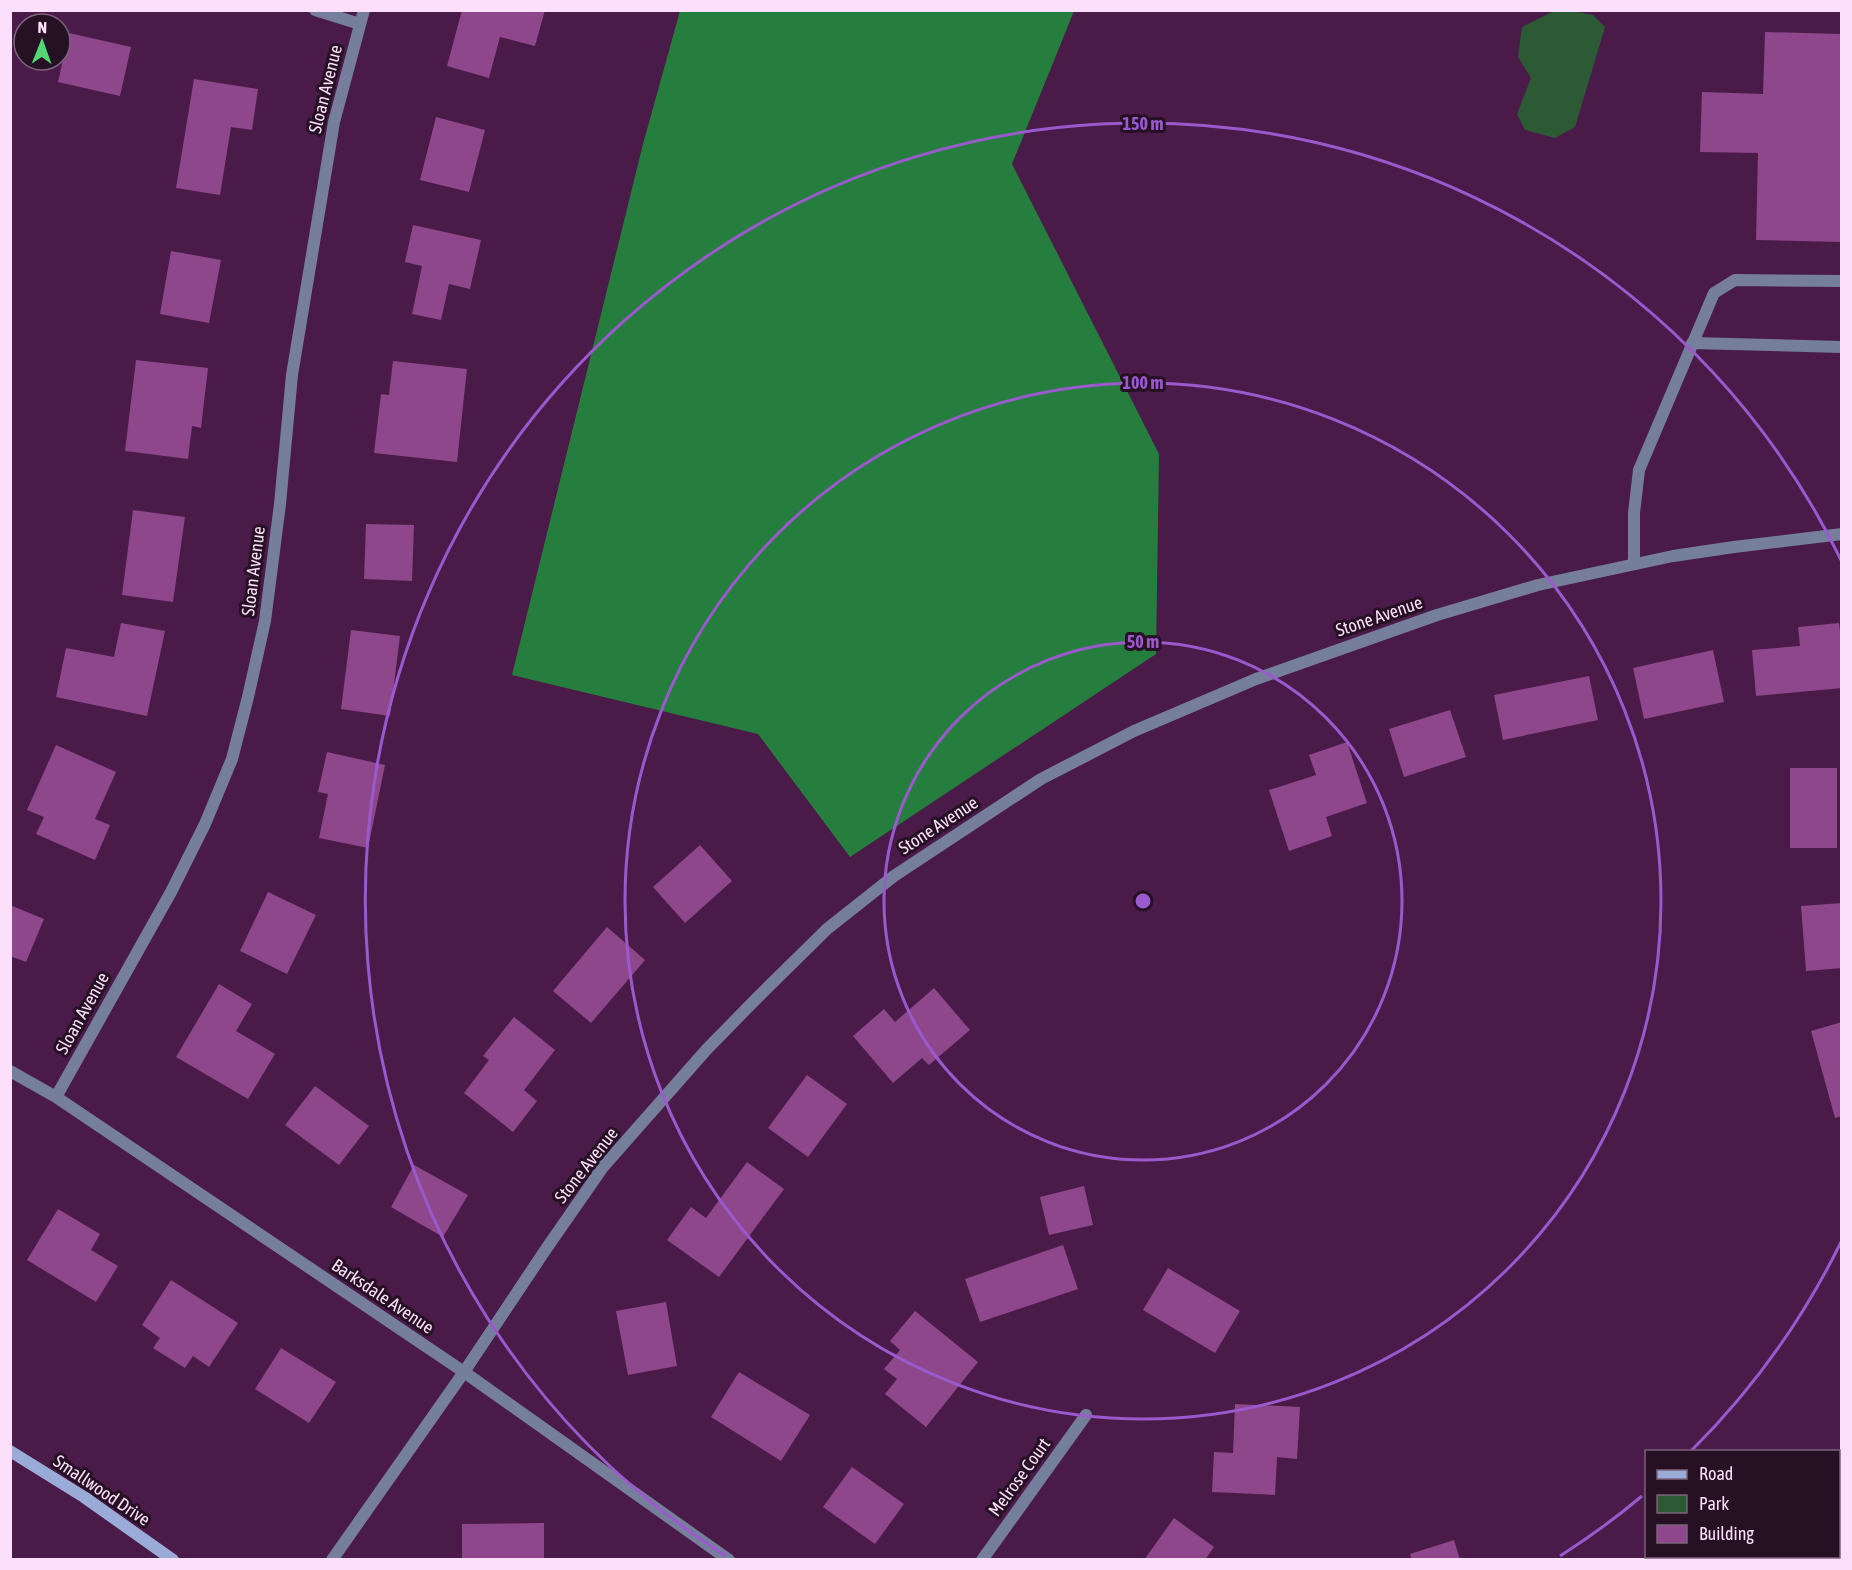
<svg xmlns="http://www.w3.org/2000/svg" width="1852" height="1570" font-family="'Asap Condensed',sans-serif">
  <rect width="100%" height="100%" fill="#4a1b49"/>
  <path fill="#2c5a35" d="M1554,11h18l21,4 12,12 -30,100 -20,11 -30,-8 -8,-16 14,-36 -13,-21 4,-30z"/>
  <path fill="#257e3d" d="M680,11h394l-62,153 147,290 -3,200 -306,203 -92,-123 -246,-59 131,-531z"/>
  <path fill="#8d478a" d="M462,10h83l-10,36 -35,-9 -11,41 -42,-12z
    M1765,32l77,2v208l-86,-2 2,-87 -58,-1 2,-60 61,2z
    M69,33l62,14 -11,49 -62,-14z
    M194,79l64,10 -6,41 -21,-3 -11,68 -44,-7z
    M436,117l49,13 -16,62 -49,-12z
    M413,225l68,15 -11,49 -21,-5 -8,36 -29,-6 10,-48 -17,-4z
    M171,251l50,9 -12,63 -49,-9z
    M136,360l72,8 -7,60 -9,-2 -4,33 -63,-8z
    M393,361l74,8 -10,93 -83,-9 7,-59 8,1z
    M133,510l52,7 -12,85 -51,-7z
    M366,524l48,1 -2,56 -48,-2z
    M121,623l44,8 -18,85 -91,-19 10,-49 48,9z
    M1839,623l3,25v40l-86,8 -4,-46 48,-4 -2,-19z
    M351,630l49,6 -10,80 -49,-7z
    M1713,650l11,52 -80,17 -11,-51z
    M1589,676l9,44 -95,20 -9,-45z
    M1450,710l16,47 -62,20 -15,-48z
    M1347,742l20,61 -41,14 6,19 -43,15 -20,-61 47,-15 -7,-20z
    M56,745l60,27 -21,47 15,6 -15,35 -59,-26 8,-17 -17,-7z
    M327,752l58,13 -17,83 -49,-10 9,-44 -10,-2z
    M1790,768h47v80h-47z
    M700,845l32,36 -47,42 -32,-36z
    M268,892l48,23 -29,59 -47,-23z
    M1842,903v65l-36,3 -5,-65z
    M10,905l34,14 -18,43 -16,-6z
    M607,927l38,33 -54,63 -38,-32z
    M219,984l33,20 -16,27 39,23 -27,45 -72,-42z
    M934,988l36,42 -41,35 -7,-7 -29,25 -40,-47 31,-27 11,13z
    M514,1017l41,33 -31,40 13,11 -24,31 -49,-39 25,-33 -6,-4z
    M1842,1022v94l-7,2 -24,-87z
    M807,1075l40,29 -39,53 -40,-29z
    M315,1086l54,40 -30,39 -54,-40z
    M747,1162l37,27 -65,88 -52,-37 24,-33 15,11z
    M414,1165l54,30 -25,42 -52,-30z
    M1084,1186l9,39 -44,10 -9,-38z
    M58,1209l42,25 -9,16 27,16 -22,36 -69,-42z
    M1063,1245l15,44 -98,33 -15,-43z
    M1168,1268l72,43 -25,42 -72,-43z
    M171,1280l67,43 -29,44 -16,-11 -8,12 -32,-20 7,-10 -18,-13z
    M666,1302l11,64 -49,9 -12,-64z
    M915,1311l63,51 -52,65 -41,-33 12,-15 -13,-10 16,-19 -10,-9z
    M281,1348l55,34 -27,41 -54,-34z
    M739,1372l71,43 -29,46 -70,-44z
    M1235,1404l65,3 -3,52 -20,-2 -2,38 -63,-3 2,-40 19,1z
    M852,1467l52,37 -29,40 -52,-37z
    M1174,1518l40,29 -9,13h-61z
    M544,1523v37h-82v-36z
    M1454,1540l6,20h-48l-2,-6z"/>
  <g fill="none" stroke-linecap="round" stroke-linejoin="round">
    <path stroke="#757f9b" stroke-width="12" d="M1692,343l150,4
      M1634,564v-51l5,-43 75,-177 21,-13 107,1"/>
    <path stroke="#757f9b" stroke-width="12" d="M315,10l45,14
      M10,1071l46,26 408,275 265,188
      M56,1097l115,-205 34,-68 27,-65 16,-62 17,-76 15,-117 12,-129 42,-253 30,-112
      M332,1560l132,-188 82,-123 57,-82 104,-118 52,-53 68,-67 67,-53 147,-97 93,-48 122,-52 181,-64 101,-30 135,-29 61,-9 108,-13
      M982,1560l104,-145"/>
    <path stroke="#9babd7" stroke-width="12" d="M10,1451l74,46 89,63"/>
  </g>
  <g fill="none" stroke="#9b59ce" stroke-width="3">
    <circle cx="1143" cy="901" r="259"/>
    <circle cx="1143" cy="901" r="518"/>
    <path d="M1841 1242A777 777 0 0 1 1692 1450M1642 1496A777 777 0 0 1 1560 1556M726 1556A777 777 0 1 1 1841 560"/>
  </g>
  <g text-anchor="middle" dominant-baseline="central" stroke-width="6" stroke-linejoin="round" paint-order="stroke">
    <g font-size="18" fill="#fcdffa" stroke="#251024">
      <text transform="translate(325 89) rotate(-76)">Sloan Avenue</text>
      <text transform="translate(253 571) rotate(-83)">Sloan Avenue</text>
      <text transform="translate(1379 616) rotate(-19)">Stone Avenue</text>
      <text transform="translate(938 825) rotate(-33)">Stone Avenue</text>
      <text transform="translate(82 1013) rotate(-61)">Sloan Avenue</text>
      <text transform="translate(586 1165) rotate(-52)">Stone Avenue</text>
      <text transform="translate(383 1296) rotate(34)">Barksdale Avenue</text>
      <text transform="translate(1019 1477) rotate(-54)">Melrose Court</text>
      <text transform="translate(102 1490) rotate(34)">Smallwood Drive</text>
    </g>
  </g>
  <circle cx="1143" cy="901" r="9" fill="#9b59ce" stroke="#251024" stroke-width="3"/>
  <g font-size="18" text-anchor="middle" font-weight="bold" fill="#9b59ce" stroke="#251024" stroke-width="6" stroke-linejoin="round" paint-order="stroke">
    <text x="1143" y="130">150 m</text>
    <text x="1143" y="389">100 m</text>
    <text x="1143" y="648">50 m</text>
  </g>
  <rect width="1852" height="1570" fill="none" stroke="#fcdffa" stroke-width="24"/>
  <rect x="1645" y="1450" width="195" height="108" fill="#251024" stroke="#7b637a" stroke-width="1.5"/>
  <rect x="1657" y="1470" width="30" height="9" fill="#9babd7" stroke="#7b637a" stroke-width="1.5"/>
  <text x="1699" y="1480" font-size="18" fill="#fcdffa">Road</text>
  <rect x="1657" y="1495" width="30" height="18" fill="#2c5a35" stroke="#7b637a" stroke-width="1.5"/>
  <text x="1699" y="1510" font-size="18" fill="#fcdffa">Park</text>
  <rect x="1657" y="1525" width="30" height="18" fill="#8d478a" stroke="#7b637a" stroke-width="1.5"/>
  <text x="1699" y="1540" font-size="18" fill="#fcdffa">Building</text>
  <g transform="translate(42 42) rotate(1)"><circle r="28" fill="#251024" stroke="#7b637a" stroke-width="1.5"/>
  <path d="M0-4.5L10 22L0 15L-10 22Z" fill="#53d673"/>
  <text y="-9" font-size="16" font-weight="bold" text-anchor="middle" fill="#fcdffa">N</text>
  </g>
</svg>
